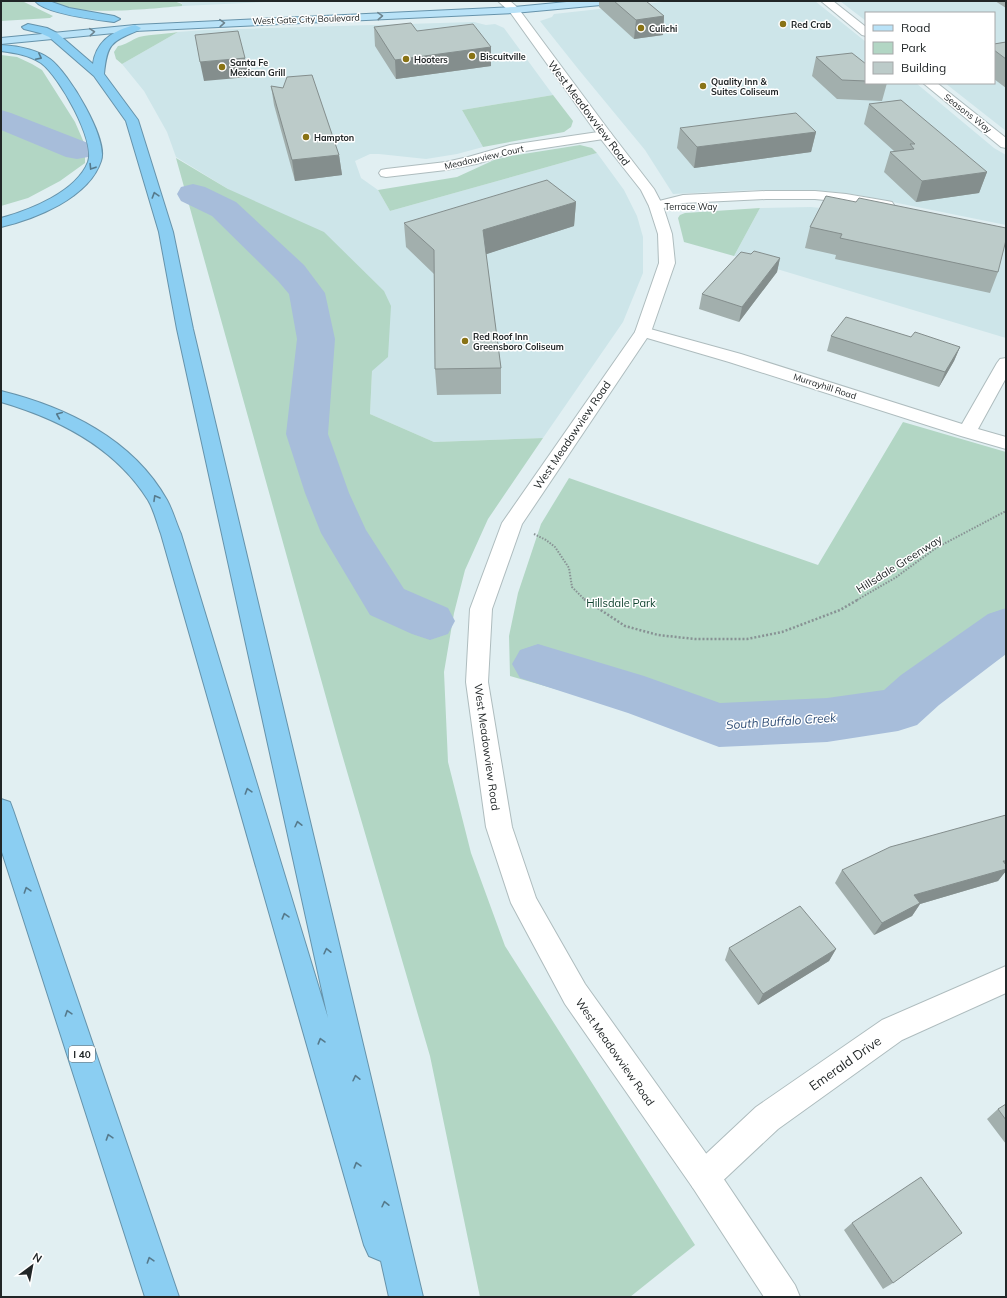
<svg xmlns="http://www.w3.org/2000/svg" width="1007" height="1298" font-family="Mulish,sans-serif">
  <rect width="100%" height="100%" fill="#e1eff2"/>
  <path fill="#cde5e9" d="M174,1h114l-106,5v-3z
    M672,1h143l51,41v41h50l78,65 12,7v70l-148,-30 -23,-3 -35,-2h-47l-80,4 -28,-44 -66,-80 -39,-49 12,-4 2,-3z
    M840,1h166v130l-61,-48h49v-70h-128v8z
    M474,22l12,3 9,-1 9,4 49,67 -91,15 21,37 -26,7 -31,5 -47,-5h-9l-15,7 6,17 17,12 12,21 207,-58 27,37 13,26 6,21v36l-20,49 -80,116 -109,4 -64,-28 2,-43 -144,-182 -52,-32 -9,-25 -23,-41 -22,-27 56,-32 26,-2z
    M811,207l46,5 149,30v96l-272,-82 26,-48z"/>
  <path fill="#b2d6c4" d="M1,1h21l31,15 -3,2 -49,3z
    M54,1h120l8,3v2c-25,2 -112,12 -128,-5z
    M178,32l-56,32 -6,-5 -2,-7 4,-6c8,-1 13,-6 21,-9 13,-3 27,-3 39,-5z
    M1,55l16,2 15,7 10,6 33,52 10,23v18l-25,18 -32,17 -27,8z
    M553,95l20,26 -2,6 -7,5 -81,15 -21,-37z
    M580,145l12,3 5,5 -207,58 -12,-21 79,-13 37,-17 17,-4z
    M176,158l52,31 96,43 60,59 7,15 -3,51 -16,14 -2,43 64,28 109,-4 -55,81 -23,51 -11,43 -10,59 4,90 23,91 34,93 190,299 -65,52h-150l-50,-241 -91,-312z
    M760,208l-26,48 -50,-14 -6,-24 2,-3 5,-2z
    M903,422l103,30v202l-92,64 -107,21 -92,-4 -205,-59 -1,-40 9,-43 23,-69 28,-46 249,87z"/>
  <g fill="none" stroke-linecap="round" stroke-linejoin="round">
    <path fill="#a7bdda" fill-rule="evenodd" d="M1,110l10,3 77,30 4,7 -4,7 -11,2 -11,-2 -65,-27z
      M193,184l12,3 31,15 68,63 21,28 10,46 -7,95 21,59 17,37 38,59 44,19 7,13 -7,13 -18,6 -18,-6 -42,-19 -49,-82 -16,-40 -19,-59 11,-95 -8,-45 -11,-13 -66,-65 -31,-15 -4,-7 4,-7z
      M1006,608v46l-67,51 -22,20 -19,6 -71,11 -108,5 -91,-34 -108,-35 -8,-14 8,-14 18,-6 106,32 76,27 107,-5 57,-8 17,-15 87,-61z"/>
    <g stroke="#aebcbe" stroke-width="2">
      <path id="minor" d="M821,1h12l33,26v9l-4,-1z
        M923,83h14l69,55v10l-5,-1z
        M605,131l5,1 2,3 -2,3 -98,15 -36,11 -30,6 -60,7 -5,-1 -2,-3 2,-3 5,-1 60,-7 22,-5 42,-12z
        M766,191h49l31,3 41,7 5,1 2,3 -2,3 -5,1 -41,-7 -31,-3h-49l-83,4 -27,7 -5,-1 -2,-3 2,-3 32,-8z
        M643,327l98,27 221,70 35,-61 3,-4 6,-1v20l-28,51 28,8v12l-45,-13 -232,-74 -92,-27 -2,-3 2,-3z
        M1006,966v27l-104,47 -124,89 -63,59 -11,5 -11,-5 -5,-11 5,-11 63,-59 126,-87z"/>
    </g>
    <g stroke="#aebcbe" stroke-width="2">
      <path id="tertiary" d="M498,1h12l8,7 92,124 44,57 9,17 9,28 3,29 -24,69 -129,192 -30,85 -4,73 24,145 24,71 49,86 130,182 80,119 5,12h-36l-71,-109 -128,-184 -54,-101 -25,-76 -20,-145 4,-73 32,-86 133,-191 24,-69 -1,-29 -9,-28 -8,-16 -41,-52 -90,-126z"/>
    </g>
    <g stroke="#6693ab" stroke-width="2">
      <path id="primary" d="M577,1h40l-5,3 -98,9 -379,18 -134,13v-6l134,-13 379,-18z"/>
    </g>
    <g stroke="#6693ab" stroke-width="2">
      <path id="motorway" d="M35,1h14l20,7 45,8 6,3 -6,3c-17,-2 -69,-8 -79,-21z
        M28,24l19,4 10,5 36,31c3,-23 21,-34 42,-39l6,3 -2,2c-28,12 -32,13 -35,44l34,46 35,112 20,97 230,968h-34l-8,-36 -12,-5 -5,-11 -203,-711c-4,-11 -7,-24 -13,-34 -33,-53 -89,-81 -147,-98v-11c65,16 132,48 166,109 6,11 9,23 14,34l147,484 -151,-689 -18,-97 -33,-111 -32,-45 -45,-39 -9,-4 -16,-4 -2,-2z
        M1,45c17,1 35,4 49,14 18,13 59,80 51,102 -12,37 -66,58 -100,66v-9c29,-8 75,-26 87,-56 8,-21 -29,-86 -47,-99 -12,-8 -26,-10 -40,-12z
        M1,799l9,3 3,8 166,487h-34l-144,-448z"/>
    </g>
    <path stroke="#889294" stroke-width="2" stroke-dasharray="1.5 1.5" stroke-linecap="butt" d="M534,534l12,6 9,7 14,21 3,19 13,13
      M857,600l38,-22 41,-30 70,-37"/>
    <path stroke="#889294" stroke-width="2.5" stroke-dasharray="2 2" stroke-linecap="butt" d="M584,599l41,27 33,9 37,4h52l35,-7 58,-22 19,-11"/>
    <use href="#minor" fill="#fff" fill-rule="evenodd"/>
    <use href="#tertiary" fill="#fff" fill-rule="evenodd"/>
    <use href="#primary" fill="#b9e2f7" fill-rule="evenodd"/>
    <use href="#motorway" fill="#8bcef2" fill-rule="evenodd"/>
  </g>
  <path fill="#a2afad" d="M599,1h47l18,15 -1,19 -29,4 -35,-32z
    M995,1h11v7z
    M374,27l43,4 74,16v19l-95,13 -21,-33z
    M1006,42v46l-12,-9v-35z
    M816,57l50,7v19h21l-5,18 -45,-2 -25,-23z
    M271,86l12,2 56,67 3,20 -47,6 -21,-76z
    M869,104l118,68 -8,21 -63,9 -32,-30 6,-20 4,-1 -30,-27z
    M680,128l136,4 -5,20 -117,16 -17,-20z
    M826,196l172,76 -8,21 -155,-34 1,-4 -31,-7 5,-21z
    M576,202l-2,24 -88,28 15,114v26l-64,1 -2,-26 -1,-95 -28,-27 -2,-24z
    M751,254l29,4 -3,14 -38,50 -40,-13 3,-15z
    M831,336l80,1 49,10 -6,14 -15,26 -112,-36z
    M1006,815v58h-2l-6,8 -78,23 -8,12 -38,19 -39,-52 7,-13z
    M729,948l107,1 -7,12 -71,44 -33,-45z
    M1006,1104v40l-19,-25 11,-10z
    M852,1223l41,60 -10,6 -39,-59z"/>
  <path fill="#848e8d" d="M664,16l-1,19 -29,4 2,-19z
    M491,47v19l-95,13 -1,-19z
    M245,58l4,19 -45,4 -4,-19z
    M816,132l-5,20 -117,16 3,-21z
    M339,155l3,20 -47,6 -3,-21z
    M987,172l-8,21 -63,9 6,-21z
    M576,202l-2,24 -90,29 -1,-25z
    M780,258l-3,14 -38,50 3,-15z
    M960,347l-6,14 -15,26 6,-15z
    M1006,869v2l-8,10 -78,23 -8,12 -38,19 8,-12 32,-28z
    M836,949l-7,12 -71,44 5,-11z"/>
  <path fill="#bccbc9" stroke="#848e8d" d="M614,1h32l18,15 -28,4z
    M411,23l6,8 56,-7 18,23 -96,13 -21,-33z
    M238,31l7,27 -45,4 -5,-27z
    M1006,42v17l-12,-9v-6z
    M852,53l14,11v17l-24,-1 -26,-23z
    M312,75l27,80 -47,5 -21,-74 12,2 4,-11z
    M901,100l86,72 -65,9 -32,-29 24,-3 -4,-5h5l-46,-40z
    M796,113l20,19 -119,15 -17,-19z
    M547,180l29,22 -93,28 18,138 -66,1 -1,-119 -30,-27z
    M826,196l30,6 3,-4 147,30v12l-8,32 -158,-34 2,-4 -32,-7z
    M754,251l26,7 -38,49 -40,-13 39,-42 10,2z
    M846,317l65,20 4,-5 45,15 -15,25 -114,-36z
    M1006,815v46h-3l3,4v4l-92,26 6,8 -38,20 -40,-53 48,-23z
    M800,906l36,43 -73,45 -34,-46z
    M1006,1104v16l-8,-11z
    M921,1177l41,56 -69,50 -41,-60z"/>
  <defs><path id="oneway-chevron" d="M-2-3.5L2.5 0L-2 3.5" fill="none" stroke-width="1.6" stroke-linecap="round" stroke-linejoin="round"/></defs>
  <g stroke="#6d848f">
    <use href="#oneway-chevron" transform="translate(380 16) rotate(-3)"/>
    <use href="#oneway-chevron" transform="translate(222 23) rotate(-3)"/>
    <use href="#oneway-chevron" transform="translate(92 32) rotate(-5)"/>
  </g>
  <g stroke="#567a8c">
    <use href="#oneway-chevron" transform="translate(39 57) rotate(27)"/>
    <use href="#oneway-chevron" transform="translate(92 167) rotate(122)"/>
    <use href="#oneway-chevron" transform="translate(155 195) rotate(-107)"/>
    <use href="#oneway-chevron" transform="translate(59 415) rotate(-157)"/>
    <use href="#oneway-chevron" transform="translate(156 498) rotate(-120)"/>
    <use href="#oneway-chevron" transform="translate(248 791) rotate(-107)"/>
    <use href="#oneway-chevron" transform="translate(298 824) rotate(-103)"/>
    <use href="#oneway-chevron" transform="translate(27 890) rotate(-108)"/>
    <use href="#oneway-chevron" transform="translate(285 916) rotate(-106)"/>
    <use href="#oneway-chevron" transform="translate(327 951) rotate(-103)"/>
    <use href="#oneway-chevron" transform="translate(68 1013) rotate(-108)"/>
    <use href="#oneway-chevron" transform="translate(321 1041) rotate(-106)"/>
    <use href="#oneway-chevron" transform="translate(356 1078) rotate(-103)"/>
    <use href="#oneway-chevron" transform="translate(109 1137) rotate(-108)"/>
    <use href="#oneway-chevron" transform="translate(357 1165) rotate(-106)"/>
    <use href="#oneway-chevron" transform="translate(385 1204) rotate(-103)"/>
    <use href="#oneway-chevron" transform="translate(150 1260) rotate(-108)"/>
  </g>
  <g fill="#897315" stroke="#fff" stroke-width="1.5">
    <circle cx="783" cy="24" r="4"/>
    <circle cx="641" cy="28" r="4"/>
    <circle cx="472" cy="56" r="4"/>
    <circle cx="406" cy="59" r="4"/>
    <circle cx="222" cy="67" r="4"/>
    <circle cx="703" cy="86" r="4"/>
    <circle cx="306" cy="137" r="4"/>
    <circle cx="465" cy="341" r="4"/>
  </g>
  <g text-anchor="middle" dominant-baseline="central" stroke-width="3" stroke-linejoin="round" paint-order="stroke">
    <g font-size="9" fill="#212627" stroke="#fff">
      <text transform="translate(306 19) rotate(-2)">West Gate City Boulevard</text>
      <text transform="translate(968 113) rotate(38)">Seasons Way</text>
      <text transform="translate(484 157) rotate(-13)">Meadowview Court</text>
      <text x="691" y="206">Terrace Way</text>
      <text transform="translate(825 386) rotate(18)">Murrayhill Road</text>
    </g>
    <g font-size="9" font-weight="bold" fill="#212627" stroke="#fff" text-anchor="start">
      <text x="791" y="24">Red Crab</text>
      <text x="649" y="28">Culichi</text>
      <text x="480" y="56">Biscuitville</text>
      <text x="414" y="59">Hooters</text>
      <text x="230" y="62">Santa Fe<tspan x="230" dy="10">Mexican Grill</tspan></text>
      <text x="711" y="81">Quality Inn &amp;<tspan x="711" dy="10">Suites Coliseum</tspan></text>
      <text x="314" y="137">Hampton</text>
      <text x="473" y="336">Red Roof Inn<tspan x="473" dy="10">Greensboro Coliseum</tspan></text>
    </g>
    <rect fill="#fff" stroke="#646768" stroke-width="1" x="69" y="1046" width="26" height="16" rx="3"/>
    <g font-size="10" font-weight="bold" fill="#212627">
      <text x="82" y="1054">I 40</text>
    </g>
    <g font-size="11" fill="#212627" stroke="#fff">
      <text transform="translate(589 113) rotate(53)">West Meadowview Road</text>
      <text transform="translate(572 435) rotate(-56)">West Meadowview Road</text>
      <text transform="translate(899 564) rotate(-32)">Hillsdale Greenway</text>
      <text transform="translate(487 747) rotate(82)">West Meadowview Road</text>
      <text transform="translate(615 1052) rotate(55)">West Meadowview Road</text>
    </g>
    <g font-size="11" fill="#114330" stroke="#fff">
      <text x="621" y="603">Hillsdale Park</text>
    </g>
    <g font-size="12" font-style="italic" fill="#2f4e77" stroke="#fff">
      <text transform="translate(781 721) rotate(-4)">South Buffalo Creek</text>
    </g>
    <g font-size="13" fill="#212627" stroke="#fff">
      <text transform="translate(845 1063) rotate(-35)">Emerald Drive</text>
    </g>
  </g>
  <rect width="1007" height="1298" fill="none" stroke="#212627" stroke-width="4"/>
  <rect x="865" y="12" width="130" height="72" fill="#ffffff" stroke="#a6a8a9"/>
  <rect x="873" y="25" width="20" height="6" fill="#b9e2f7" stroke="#a6a8a9"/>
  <text x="901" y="32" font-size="12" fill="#212627">Road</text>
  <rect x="873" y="42" width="20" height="12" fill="#b2d6c4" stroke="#a6a8a9"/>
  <text x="901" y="52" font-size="12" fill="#212627">Park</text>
  <rect x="873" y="62" width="20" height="12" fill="#bccbc9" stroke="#a6a8a9"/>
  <text x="901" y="72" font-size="12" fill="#212627">Building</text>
  <g transform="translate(32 1266) rotate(32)" stroke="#ffffff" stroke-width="3" paint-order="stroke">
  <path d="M0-3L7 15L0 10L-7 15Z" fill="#212627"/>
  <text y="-6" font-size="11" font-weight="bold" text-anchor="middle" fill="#212627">N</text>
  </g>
</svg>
